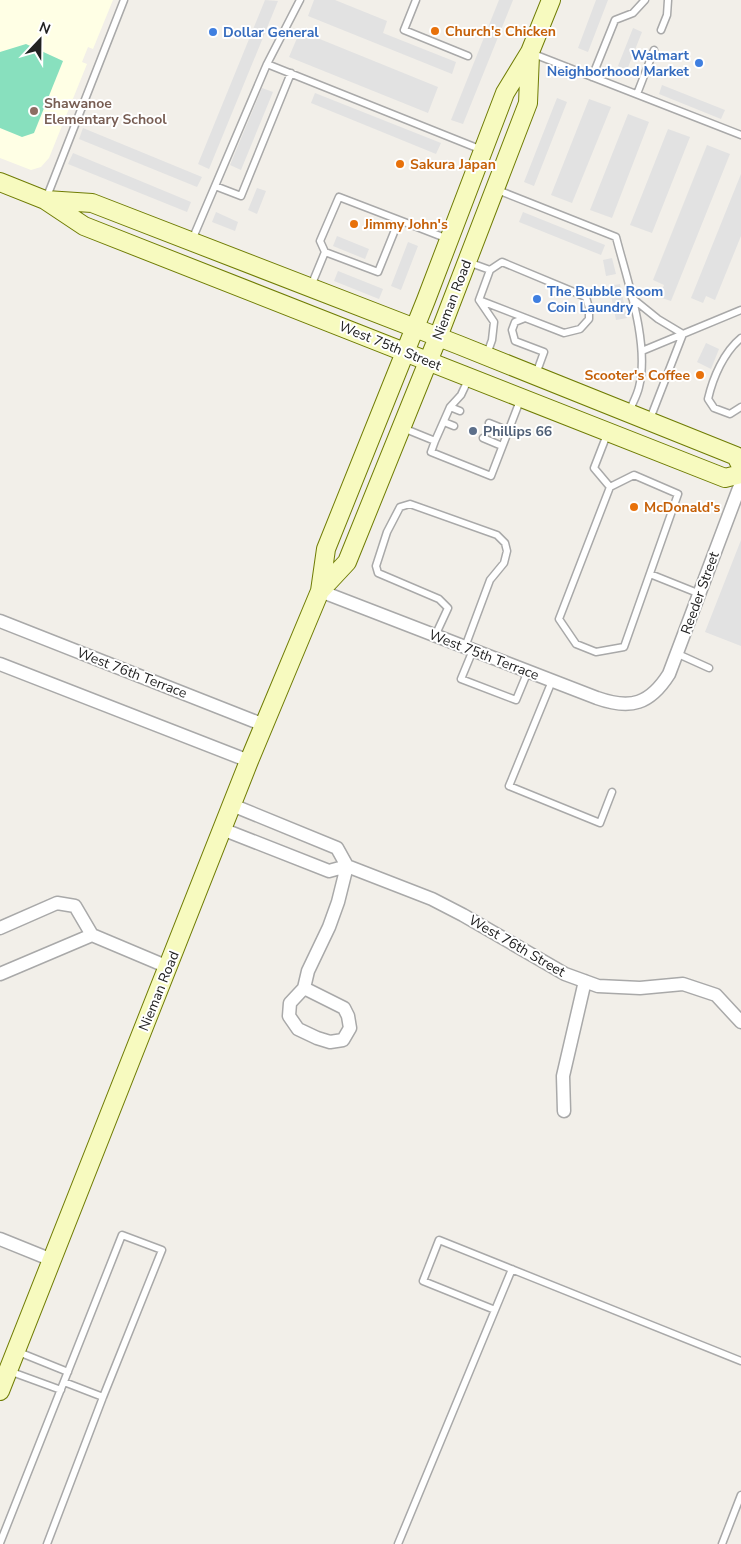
<svg xmlns="http://www.w3.org/2000/svg" width="741" height="1544" font-family="'Nunito Sans',sans-serif">
  <rect width="100%" height="100%" fill="#f2efe9"/>
  <path fill="#ffffe5" d="M0,0h113l-20,49 -5,-2 -6,15 5,2 -38,94 -8,9 -10,3 -31,-12z"/>
  <path fill="#88e0be" d="M26,44l37,17 -29,72 -12,4 -22,-9v-76z"/>
  <path fill="#e2e2e2" d="M265,0l13,1 -69,168 -11,-5z
    M314,0h21l52,21 -4,12 73,29 -4,12 -144,-58z
    M499,0h14l-50,124 -12,-4z
    M596,0h12l-20,52 -10,-4z
    M633,28l9,4 -15,38 -9,-4z
    M300,31l138,56 -10,26 -139,-56z
    M662,85l63,25 -4,9 -62,-25z
    M262,88l11,4 -32,78 -11,-5z
    M315,93l126,50 -5,11 -125,-51z
    M557,98l10,4 -33,84 -10,-4z
    M589,99l22,8 -39,96 -21,-8z
    M628,114l21,8 -37,96 -22,-8z
    M83,128l119,49 -5,10 -118,-48z
    M668,129l22,8 -38,96 -22,-8z
    M707,145l23,9 -59,147 -12,-4 5,-12 -11,-5z
    M73,153l118,49 -4,10 -119,-48z
    M741,174v62l-26,64 -9,-4 -3,7 -12,-5z
    M257,188l9,3 -9,23 -9,-4z
    M216,212l22,10 -3,9 -23,-9z
    M523,212l82,33 -4,10 -82,-33z
    M337,236l32,13 -4,10 -32,-13z
    M408,242l10,4 -17,44 -10,-4z
    M612,258l4,16 -10,2 -3,-16z
    M338,271l45,18 -4,10 -45,-18z
    M620,284l7,34 -11,2 -7,-34z
    M706,343l13,6 -8,20 -14,-7z
    M741,540v106l-36,-14z"/>
  <g fill="none" stroke-linecap="round" stroke-linejoin="round">
    <g stroke="#a9a9a9" stroke-width="9">
      <path id="lane" d="M416,0l-12,30 64,26
        M661,30l6,-15 1,-15
        M531,53l210,82
        M267,64l215,86
        M592,77l23,-57 18,-7 12,-13
        M637,94l17,-44
        M215,186l26,10 50,-123
        M495,189l121,48c11,43 34,107 23,150 -2,9 -7,17 -10,25
        M46,199l78,-199
        M192,240l75,-176 33,-64
        M325,252l-5,-11 19,-44 60,23
        M468,262l22,8
        M311,286l14,-34 53,20 21,-52 49,19
        M632,298l26,21 25,15
        M479,300l85,33 16,-4 9,-10v-11l-3,-11 -84,-35 -12,8 -11,30 15,22 -2,18 -5,14
        M525,318l-10,4 -3,8 3,11 29,11 -8,22
        M741,338c-17,14 -28,39 -33,61l6,9 16,6 11,-7
        M642,351l99,-41
        M450,407l10,4
        M650,419l33,-85
        M444,422l10,4
        M489,423l20,8
        M403,428l32,13 15,-34 11,-12 8,-17
        M608,432l-14,36 16,19
        M483,438l19,8
        M435,441l-4,11 60,24 30,-78
        M634,475l44,19 -54,153 -28,5 -20,-8 -17,-25 51,-132z
        M650,574l50,20
        M435,636l13,-28 -9,-9 -61,-26 -2,-7 11,-34 13,-25 10,-3 87,31 8,8 2,8 -3,12 -14,17 -25,67
        M473,650l-12,29 55,21 12,-29
        M678,654l31,14
        M552,681l-43,105 91,37 12,-31
        M495,1310l-72,-29 16,-41 302,121
        M16,1351l52,21
        M9,1371l52,19
        M0,1543l122,-308 40,15 -59,147
        M47,1544l56,-147 -39,-15
        M398,1544l114,-275
        M722,1544l19,-49"/>
    </g>
    <g stroke="#a9a9a9" stroke-width="15">
      <path id="street" d="M320,591l277,107c34,12 53,6 72,-24l72,-191
        M0,621l264,104
        M0,664l249,97
        M232,805l105,43 10,18
        M222,829l107,42 18,-5 85,33 31,16 102,59 33,12 42,2 43,-4 33,11 25,27
        M0,928l57,-25 18,3 17,29 76,32
        M0,974l92,-39
        M304,988l40,20 4,8 2,12 -7,12 -13,2 -13,-4 -19,-9 -9,-13 1,-13 14,-15 4,-17 21,-44 9,-25 9,-36
        M564,1111l-1,-35 22,-95
        M0,1239l52,21"/>
    </g>
    <g stroke="#707d05" stroke-width="20">
      <path id="secondary" d="M0,182l45,18 39,26 641,252 16,-4
        M46,200l46,3 367,142 277,111 5,10
        M320,591l27,-29 91,-225 90,-234 2,-48
        M0,1391l249,-630 71,-170 6,-42 100,-249 79,-207 25,-41 21,-52"/>
    </g>
    <use href="#lane" stroke="#fff" stroke-width="6"/>
    <use href="#street" stroke="#fff" stroke-width="12"/>
    <use href="#secondary" stroke="#f7fabf" stroke-width="18"/>
  </g>
  <g fill="#e8710a" stroke="#fff" stroke-width="2">
    <circle cx="435" cy="31" r="5"/>
    <circle cx="400" cy="164" r="5"/>
    <circle cx="354" cy="224" r="5"/>
    <circle cx="700" cy="375" r="5"/>
    <circle cx="634" cy="507" r="5"/>
  </g>
  <g fill="#3f7fe0" stroke="#fff" stroke-width="2">
    <circle cx="213" cy="32" r="5"/>
    <circle cx="699" cy="63" r="5"/>
    <circle cx="537" cy="299" r="5"/>
  </g>
  <circle fill="#8d6e63" stroke="#fff" stroke-width="2" cx="34" cy="111" r="5"/>
  <circle fill="#5c6f8a" stroke="#fff" stroke-width="2" cx="473" cy="431" r="5"/>
  <g text-anchor="middle" dominant-baseline="central" stroke-width="4" stroke-linejoin="round" paint-order="stroke">
    <g font-size="14" font-weight="bold" fill="#c56008" stroke="#fff" text-anchor="start">
      <text x="445" y="31">Church's Chicken</text>
      <text x="410" y="164">Sakura Japan</text>
      <text x="364" y="224">Jimmy John's</text>
      <text x="690" y="375" text-anchor="end">Scooter's Coffee</text>
      <text x="644" y="507">McDonald's</text>
    </g>
    <g font-size="14" font-weight="bold" fill="#366cbe" stroke="#fff" text-anchor="start">
      <text x="223" y="32">Dollar General</text>
      <text x="689" y="55" text-anchor="end">Walmart<tspan x="689" dy="16">Neighborhood Market</tspan></text>
      <text x="547" y="291">The Bubble Room<tspan x="547" dy="16">Coin Laundry</tspan></text>
    </g>
    <g font-size="14" font-weight="bold" fill="#785e54" stroke="#fff" text-anchor="start">
      <text x="44" y="103">Shawanoe<tspan x="44" dy="16">Elementary School</tspan></text>
    </g>
    <g font-size="14" fill="#222" stroke="#fff">
      <text transform="translate(452 300) rotate(-69)">Nieman Road</text>
      <text transform="translate(390 346) rotate(22)">West 75th Street</text>
      <text transform="translate(700 593) rotate(-70)">Reeder Street</text>
      <text transform="translate(484 655) rotate(21)">West 75th Terrace</text>
      <text transform="translate(132 673) rotate(21)">West 76th Terrace</text>
      <text transform="translate(517 946) rotate(30)">West 76th Street</text>
      <text transform="translate(159 991) rotate(-68)">Nieman Road</text>
    </g>
    <g font-size="14" font-weight="bold" fill="#4e5e75" stroke="#fff" text-anchor="start">
      <text x="483" y="431">Phillips 66</text>
    </g>
  </g>
  <g transform="translate(40 40) rotate(22)" stroke="#ffffff" stroke-width="4" paint-order="stroke">
  <path d="M0-4L9 19L0 12L-9 19Z" fill="#222222"/>
  <text y="-8" font-size="14" font-weight="bold" text-anchor="middle" fill="#222222">N</text>
  </g>
</svg>
